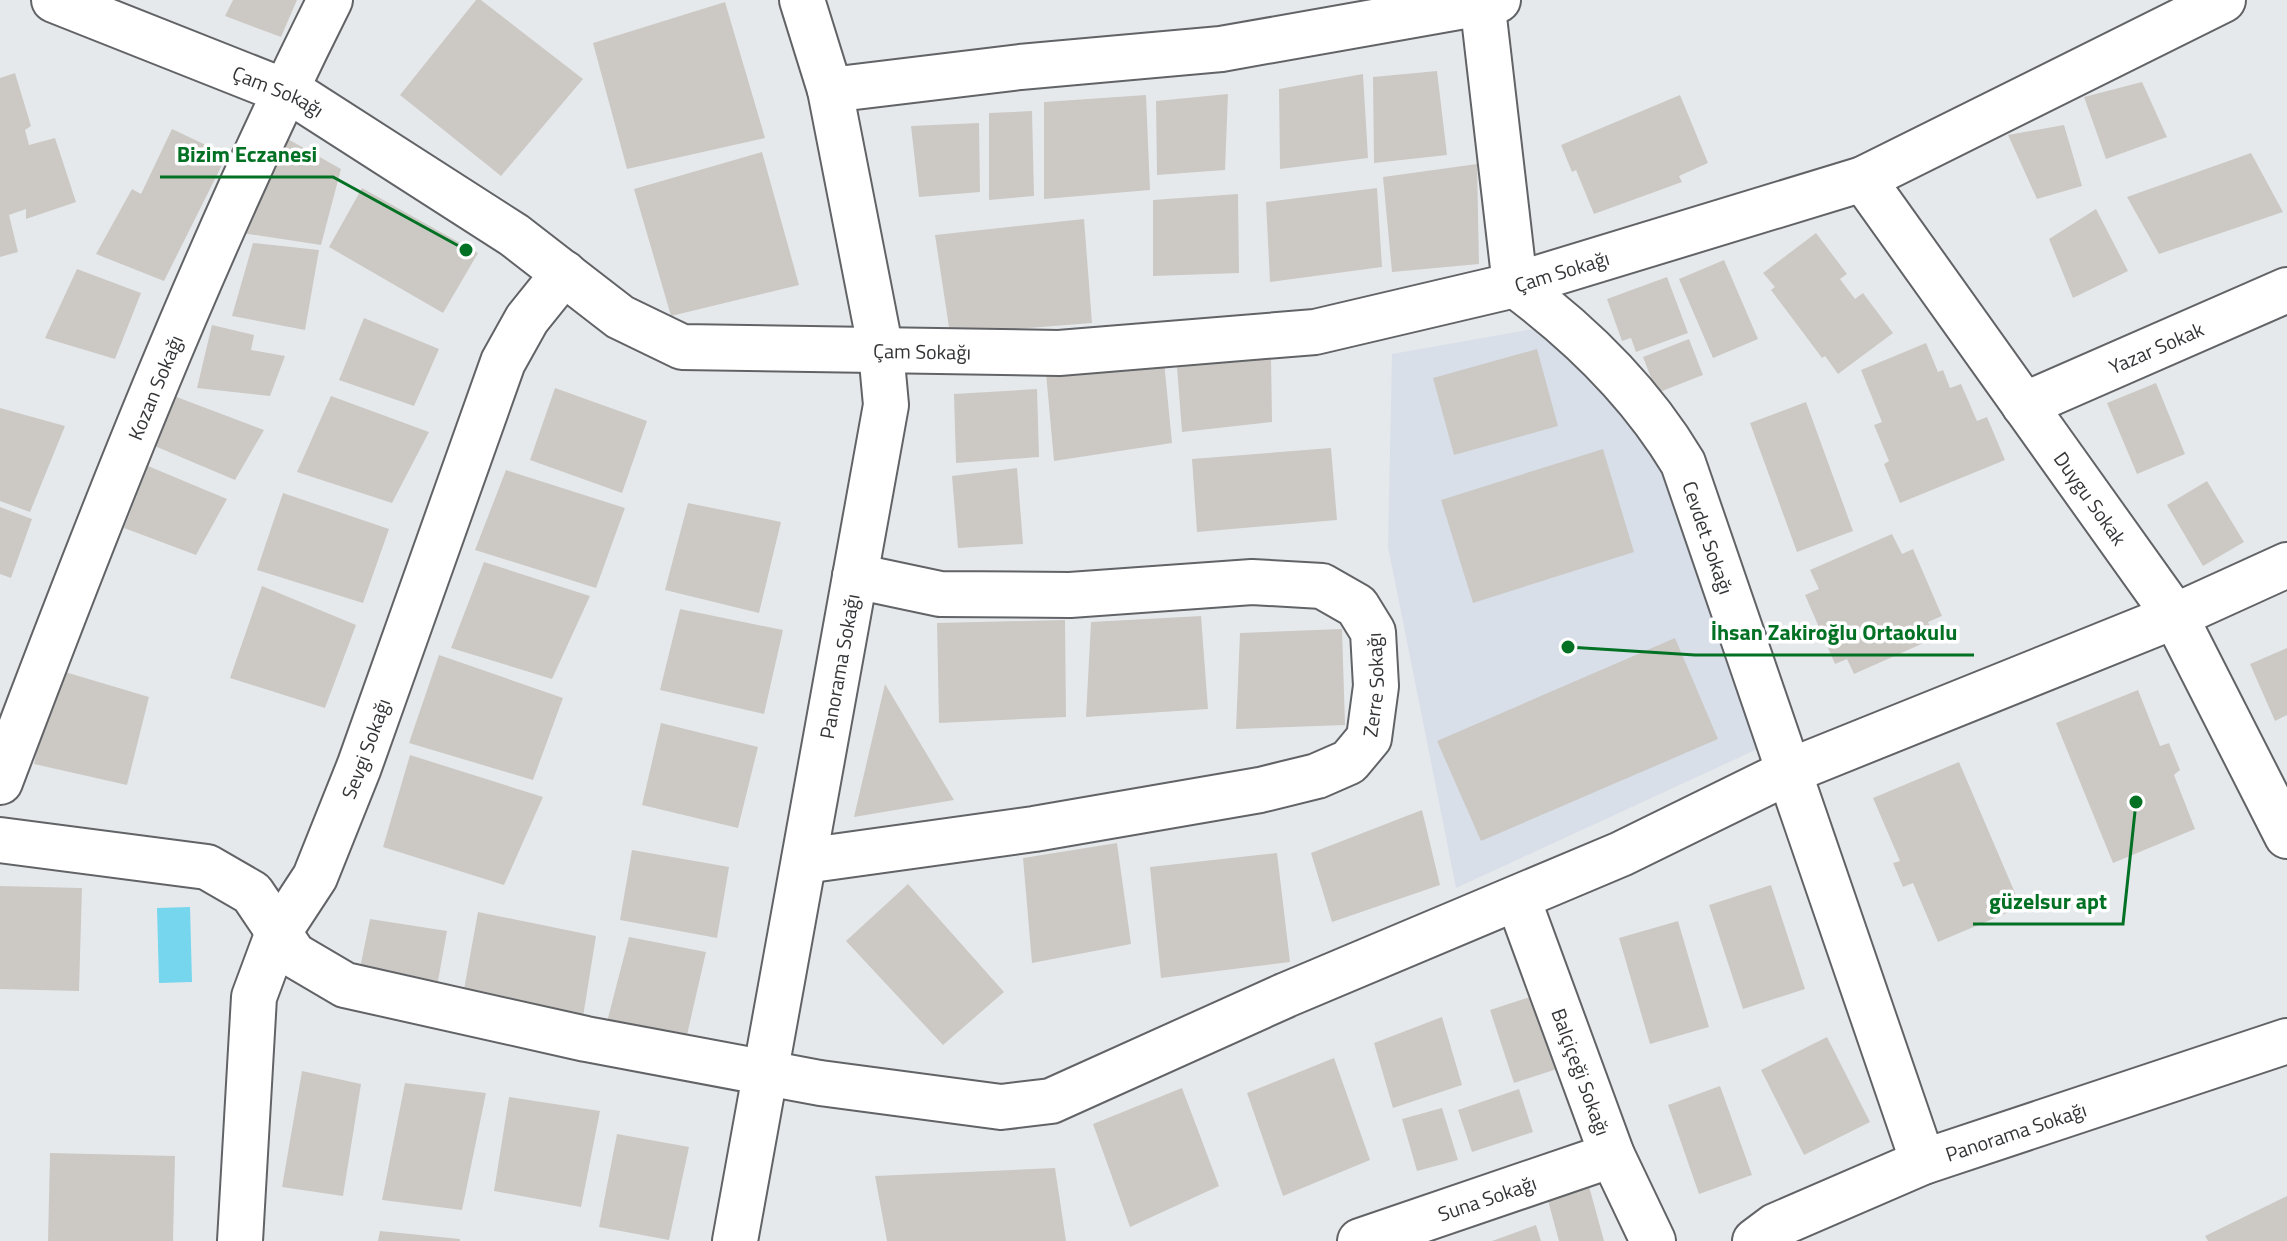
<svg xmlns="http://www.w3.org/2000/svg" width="2287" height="1241" font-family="'Titillium Web',sans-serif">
  <rect width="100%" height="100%" fill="#e6e9ec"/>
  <path fill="#d8dfe9" d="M1550,326l63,69 64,100 85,252 -306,141 -68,-341 4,-193z"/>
  <path fill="#75d6ee" d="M190,907l2,75 -33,1 -2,-75z"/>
  <path fill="#ccc9c5" d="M233,0h64l-16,37 -56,-21z
    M476,0h5l102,79 -82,97 -101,-81z
    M725,2l40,136 -138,31 -34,-126z
    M1437,71l10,84 -73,8 -1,-86z
    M15,73l16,53 -6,4 4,15 26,-7 21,64 -50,17v-10l-17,6 9,37 -18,5v-179z
    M1363,74l5,84 -88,11 -1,-80z
    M2142,82l25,55 -61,22 -22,-62z
    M1228,94l-3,76 -68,5 -1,-74z
    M1146,95l4,95 -106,9v-97z
    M1680,95l28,68 -29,13 3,6 -88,32 -18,-44 -4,2 -11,-27z
    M1032,111l2,85 -45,4v-87z
    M979,123l1,69 -61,5 -8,-71z
    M2064,125l18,61 -45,13 -29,-64z
    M172,129l55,26 -63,126 -68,-27 36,-65 9,5z
    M286,138l55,31 -20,76 -79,-12z
    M762,152l37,133 -128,31 -37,-127z
    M2251,153l32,59 -124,42 -32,-57z
    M1477,164l2,100 -87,8 -9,-95z
    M362,188l116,65 -35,60 -114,-66z
    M1377,188l5,79 -112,15 -4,-80z
    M1238,194l1,79 -86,3v-76z
    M2096,209l32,62 -55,27 -24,-59z
    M1084,219l8,104 -142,11 -15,-99z
    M1816,233l31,41 -7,5 15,20 8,-6 30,40 -55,41 -13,-18 -3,2 -51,-68 4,-3 -12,-14z
    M253,243l66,7 -14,80 -73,-14z
    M1724,260l34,79 -45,19 -34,-79z
    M77,269l64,24 -26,66 -70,-21z
    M1667,277l21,56 -52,19 -5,-14 -9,3 -15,-42z
    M364,318l75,31 -25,57 -75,-26z
    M212,325l42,10 -3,15 34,6 -15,40 -73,-8z
    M1689,339l14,36 -46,18 -14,-36z
    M1926,343l12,29 5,-2 7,18 11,-4 16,37 10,-4 18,43 -105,43 -16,-39 5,-3 -15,-36 8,-3 -21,-52z
    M1537,349l21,77 -104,29 -21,-77z
    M1271,356l1,66 -90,10 -5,-65z
    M1164,361l8,82 -118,18 -8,-88z
    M2156,383l29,71 -48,20 -30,-71z
    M555,388l92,33 -25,72 -92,-33z
    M1037,389l2,68 -83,6 -2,-69z
    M174,396l90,34 -29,50 -85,-36z
    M331,396l98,36 -37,71 -95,-31z
    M1806,402l47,129 -56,21 -47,-129z
    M0,408l65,18 -35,86 -30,-11z
    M1331,448l6,72 -140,12 -5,-73z
    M1603,449l31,103 -161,51 -32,-103z
    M148,466l79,33 -31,56 -72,-27z
    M1017,468l6,76 -65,4 -6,-72z
    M506,470l119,38 -29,80 -121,-38z
    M2207,481l37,61 -41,24 -36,-61z
    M283,493l106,36 -26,74 -106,-33z
    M688,503l93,19 -22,91 -94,-23z
    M0,507l32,12 -21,59 -11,-4z
    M1892,534l10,20 11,-5 29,67 -14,6 7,16 -81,36 -7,-15 -12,5 -30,-69 14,-6 -9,-19z
    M484,562l106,34 -38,83 -101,-31z
    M262,586l94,39 -31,83 -95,-30z
    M680,609l103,21 -19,84 -104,-24z
    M1201,616l7,93 -122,8 5,-95z
    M1065,620l1,97 -127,6 -2,-100z
    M1342,629l3,96 -109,4 4,-96z
    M1675,638l43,101 -237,102 -44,-100z
    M2287,648v67l-12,6 -25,-57z
    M439,655l124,43 -30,82 -124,-37z
    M55,669l94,28 -22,88 -93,-21z
    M885,684l69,116 -100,17z
    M2138,690l22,56 9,-3 11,27 -6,5 21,54 -82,34 -57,-140z
    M661,723l97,24 -20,81 -96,-23z
    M410,755l133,42 -39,88 -121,-38z
    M1959,762l62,145 -83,35 -25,-59 -10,4 -10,-24 7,-2 -27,-63z
    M1422,810l18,75 -108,37 -21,-69z
    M1117,843l14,101 -99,19 -9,-105z
    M632,850l97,17 -12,71 -97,-18z
    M1277,853l13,109 -129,16 -11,-111z
    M908,884l96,108 -61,53 -97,-104z
    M1771,885l34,104 -62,20 -34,-104z
    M0,886l82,2 -3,103 -79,-2z
    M478,912l118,24 -14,87 -121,-17z
    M370,919l77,12 -9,50 -79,-8z
    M1678,921l31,106 -59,17 -31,-106z
    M629,937l77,15 -19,83 -80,-13z
    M1536,995l24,73 -46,15 -24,-73z
    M1442,1017l20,68 -69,23 -19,-65z
    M1827,1037l43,85 -66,33 -43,-85z
    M1334,1058l36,102 -87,36 -36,-103z
    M302,1071l59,13 -18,112 -61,-9z
    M405,1083l81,10 -24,117 -80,-10z
    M1720,1086l32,89 -53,19 -31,-89z
    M1182,1088l37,98 -89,41 -37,-103z
    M1519,1089l14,43 -61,20 -14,-42z
    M509,1097l91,14 -19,96 -87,-16z
    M1442,1108l16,52 -41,11 -15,-52z
    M617,1134l72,13 -20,93 -70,-13z
    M50,1153l125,3 -2,85h-125z
    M1055,1168l11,73h-179l-12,-65z
    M1589,1186l15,55h-45l-12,-44z
    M2287,1196v45h-79l-3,-5z
    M1536,1225l5,16h-49z
    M380,1231l80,8v2h-82z"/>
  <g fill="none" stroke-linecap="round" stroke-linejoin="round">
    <g stroke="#616366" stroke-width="48">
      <g id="minor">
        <path id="s1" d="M54,0l245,97 215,138 106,82 62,30 377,6 256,-21 200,-47 348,-106 360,-179"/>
        <path d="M802,0l28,90 190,-23 201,-18 277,-49"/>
        <path id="s2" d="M1482,0l33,285c66,49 125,106 168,178l240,699"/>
        <path id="s3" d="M1863,179l312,437 112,220"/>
        <path id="s4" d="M2024,405l263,-115"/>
        <path id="s5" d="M0,782c100,-265 203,-529 330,-782"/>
        <path d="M0,840l207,27 45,26 42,62 51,30 241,54 234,44 181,24 50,-6 235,-106 335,-141 169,-83 385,-155 112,-51"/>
        <path id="s6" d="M804,861l230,-32 226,-39 57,-14 32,-14 20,-24 7,-52 -3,-54 -16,-26 -35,-20 -70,-4 -182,13 -130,-1 -85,-18"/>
        <path id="s7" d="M1518,899l94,256 41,86"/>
        <path id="s8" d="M240,1241l14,-244 23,-62 38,-58 44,-110 144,-405 24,-43 37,-46"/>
        <path id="s9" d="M735,1241l151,-836 -5,-54 -51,-261"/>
        <path id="s10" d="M1360,1241l252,-86"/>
        <path id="s11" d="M1755,1241l20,-15 148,-64 364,-121"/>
      </g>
    </g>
    <use href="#minor" stroke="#fff" stroke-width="44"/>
  </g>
  <g text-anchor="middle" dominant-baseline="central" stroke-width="7" stroke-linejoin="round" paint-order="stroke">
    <g font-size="20" fill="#343537" stroke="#fff">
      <text stroke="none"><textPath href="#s1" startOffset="242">Çam Sokağı</textPath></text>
      <text stroke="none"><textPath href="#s1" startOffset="1610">Çam Sokağı</textPath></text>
      <text stroke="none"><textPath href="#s4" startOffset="144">Yazar Sokak</textPath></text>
      <text stroke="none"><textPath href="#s1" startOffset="962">Çam Sokağı</textPath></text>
      <text stroke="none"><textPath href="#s5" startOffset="424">Kozan Sokağı</textPath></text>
      <text stroke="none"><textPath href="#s3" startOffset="392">Duygu Sokak</textPath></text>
      <text stroke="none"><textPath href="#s2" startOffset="612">Cevdet Sokağı</textPath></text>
      <text stroke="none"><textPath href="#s9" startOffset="584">Panorama Sokağı</textPath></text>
      <text stroke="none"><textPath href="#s6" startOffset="640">Zerre Sokağı</textPath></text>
      <text stroke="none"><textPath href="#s8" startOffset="518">Sevgi Sokağı</textPath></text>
      <text stroke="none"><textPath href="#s7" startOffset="184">Balçiçeği Sokağı</textPath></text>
      <text stroke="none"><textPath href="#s11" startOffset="284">Panorama Sokağı</textPath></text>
      <text stroke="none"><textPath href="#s10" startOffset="134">Suna Sokağı</textPath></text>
    </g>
  </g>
  <path fill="none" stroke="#027124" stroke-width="3" d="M466 250L333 177H160M1568 647L1695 655H1974M2136 802L2123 924H1973"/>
  <g fill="#027124" stroke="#fff" stroke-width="3">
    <circle cx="466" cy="250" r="8"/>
    <circle cx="1568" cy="647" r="8"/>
    <circle cx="2136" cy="802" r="8"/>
  </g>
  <g font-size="22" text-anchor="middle" font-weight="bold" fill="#027124" stroke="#fff" stroke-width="7" stroke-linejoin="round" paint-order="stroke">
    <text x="247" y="162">Bizim Eczanesi</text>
    <text x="1834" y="640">İhsan Zakiroğlu Ortaokulu</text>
    <text x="2048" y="909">güzelsur apt</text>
  </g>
</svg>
